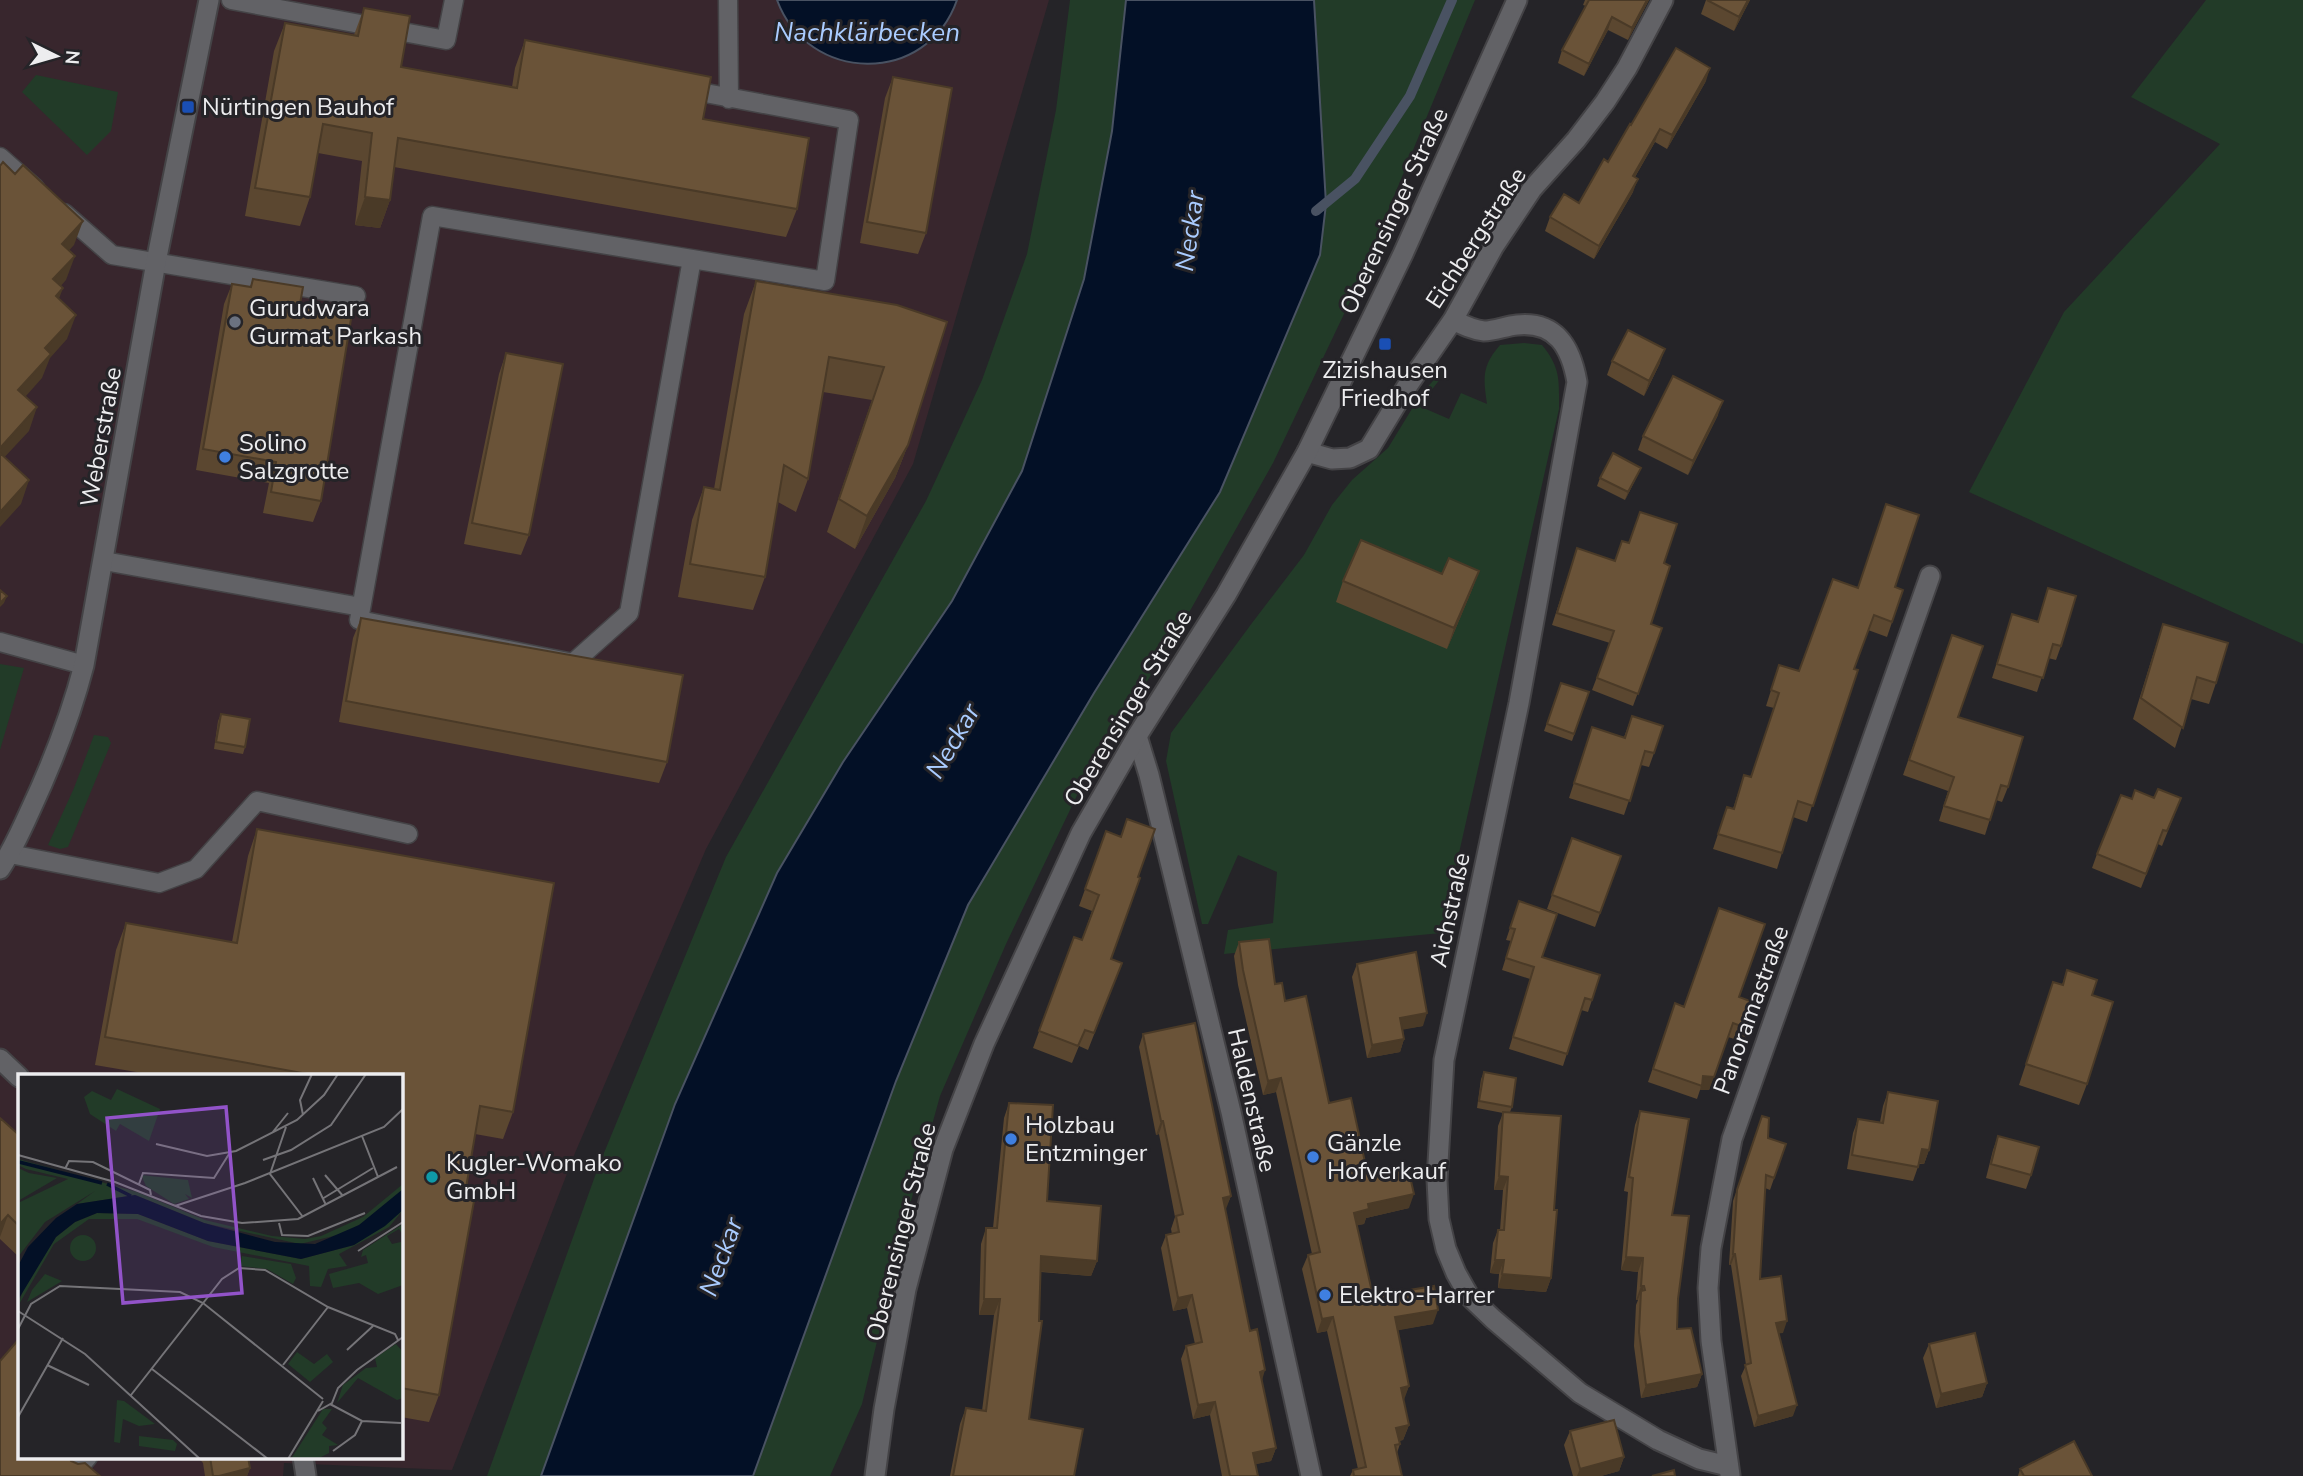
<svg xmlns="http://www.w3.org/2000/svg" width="2303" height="1476" font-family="'Nunito Sans',sans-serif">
  <rect width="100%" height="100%" fill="#252428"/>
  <path fill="#38262d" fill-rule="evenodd" d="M0,0h1049l-136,464 -207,385 -131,304 -123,317 -168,-7 -1,13h-283zM19,1075h382v382h-382z"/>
  <path fill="#223b28" d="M1070,0h56l-14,131 -28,148 -62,192 -70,130 -109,161 -66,111 -102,231 -134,372h-54l112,-311 127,-308 200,-356 56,-121 45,-126 29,-144z
    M1314,0h161l-121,293 -81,170 -91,162 -102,164 -74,155 -66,152 -31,112 -47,196 -32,72h-77l143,-395 72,-176 126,-212 126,-201 96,-465z
    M2206,0h97v644l-334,-152 95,-180 156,-168 -89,-47z
    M36,75l82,17 -7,39 -24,24 -65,-63z
    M1524,343l18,2c19,23 17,36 17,64l-118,524 -217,21 4,-24 45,-7 4,-51 -39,-17 -30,69h-6l-36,-163 5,-28 81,-110 52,-68 28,-50 20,-25 36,-32 33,-54 23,-25h4l-29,37 30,13 12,-26 26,11c-4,-27 -5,-38 13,-59z
    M0,664l24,4 -24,82z
    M94,735l14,2 3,6 -43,104 -8,2 -12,-4 26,-57z"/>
  <path fill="#031026" stroke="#495262" stroke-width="2" d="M777,0h180c-30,86 -149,84 -180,0z
    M1126,0h188l12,204 -6,51 -100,237 -126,201 -126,212 -72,176 -143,395h-212l134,-372 102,-231 66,-111 109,-161 70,-130 62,-192 28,-148z"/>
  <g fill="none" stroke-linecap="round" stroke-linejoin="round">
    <path stroke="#495262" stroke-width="10" d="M1316,211l39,-32 55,-83 42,-96"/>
    <g stroke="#444346" stroke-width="21">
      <path id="service" d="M231,0l215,40 8,-40
        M728,0l1,99
        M684,89l165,31 -24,161 -133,-22
        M0,157l35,31
        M64,213l48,42 244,41
        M432,216l260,43 -63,354 -56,50 -214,-43z
        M104,561l257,46
        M0,642l84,23
        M10,854l149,29 37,-14 61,-68 151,33
        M71,1476l17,-19"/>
    </g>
    <g stroke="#444346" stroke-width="23">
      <path id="minor" d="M1453,320c10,5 20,10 31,11 11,0 22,-5 33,-6 40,-4 54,23 60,57l-58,321 -75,357 -7,120 2,39 7,30 10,24 13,23 24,23 87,74 78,47 41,19 29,7
        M1307,452l25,7 18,-1 19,-9 37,-61 47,-68 41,-74 38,-57 44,-49 29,-38 22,-34 36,-68
        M1137,736l12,39 82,337 80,364
        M0,869c12,-18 21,-38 30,-58 22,-47 41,-96 54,-146l72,-403 53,-262
        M0,1059l19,18
        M303,1457l3,19
        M1730,1475l-19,-134 -3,-53 3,-40 21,-109 198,-563"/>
    </g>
    <g stroke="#444346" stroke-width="23">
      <path id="tertiary" d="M875,1476l9,-67 22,-120 37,-140 41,-105 97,-211 56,-97 89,-141 81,-143 96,-198 114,-254"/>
    </g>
    <use href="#service" stroke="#626266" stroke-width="18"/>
    <use href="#minor" stroke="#626266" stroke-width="19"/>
    <use href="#tertiary" stroke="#626266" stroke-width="19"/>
  </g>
  <path fill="#5b4730" d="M1585,0h64l-21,40 -20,-10 -24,46 -26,-13 4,-13 24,-44 -3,-1z
    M1706,0h44l-16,31 -33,-17z
    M364,8l37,59 111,20 3,-19 10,-28 178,79 94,90 -11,28 -392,-70 -4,33 -10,28 -25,-3 7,-64 -44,-8 -8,44 -10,29 -55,-10 29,-165 11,-28 69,12z
    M893,77l33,156 -8,21 -58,-11 25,-145z
    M1706,81l-39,68 -12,-7 -20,35 -2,15 -39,67 -49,-28 5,-14 29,-14 29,-41 23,-37z
    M253,279l47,25 21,197 -8,21 -50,-9 6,-30 -73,-13 28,-166 8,-20 18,3z
    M756,281l141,24 11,140 -13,33 -40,71 -28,-17 45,-132 -49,-8 -15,87 -12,33 -18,-10 -13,75 -12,33 -75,-13 14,-77 12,-33 10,2 30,-175z
    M506,353l23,182 -8,20 -57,-11 35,-170z
    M1612,361l48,2 -16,33 -37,-21z
    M1718,415l-30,60 -50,-25 5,-14z
    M1641,468l-16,32 -28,-14 3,-8z
    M1577,548l38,13 49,2 -13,61 11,4 -29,78 -41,-16 18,-47 -58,-18z
    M1479,571l-8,21 -24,57 -111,-47 7,-21z
    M1895,587l8,3 -16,47 -19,-7 -14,39 -47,153 -14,-5 -16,52 -64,-20 14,-42 6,2 11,-34 7,2 23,-69 -8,-2 13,-41 20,6 59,-83z
    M2048,588l13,58 -5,14 -8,-2 -11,34 -45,-14 20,-64 26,8z
    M361,618l306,144 -8,21 -320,-61 14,-84z
    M2163,624l53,59 -7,21 -18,-5 -16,49 -42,-29 23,-74z
    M1952,635l6,82 50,70 -6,15 -6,-2 -11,35 -46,-14 9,-30 -45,-16z
    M1561,683l28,9 -17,49 -28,-10z
    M221,714l24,33 -2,7 -29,-5 4,-28z
    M1632,716l22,37 -5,14 -8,-2 -17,50 -55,-17 23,-71 32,10z
    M2154,798h27l-19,48 -4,-2 -17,44 -49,-20 5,-14 35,-55z
    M257,829l256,283 -10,27 -28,-5 -9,54 -27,207 -10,27 -28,-5v-342h-247l-59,-10 21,-115 10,-27 106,19 16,-86z
    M1106,831l32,46 -27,82 11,4 -34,87 -9,-4 -7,17 -39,-15 41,-111 8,3 10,-29 -13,-5z
    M1572,838l49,18 -26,71 -48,-18z
    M1519,901l23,56 50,43 -4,12 -7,-2 -18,56 -54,-17 21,-70 -28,-9 9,-29 -5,-1z
    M1239,942l36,42 10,17 44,102 39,73 41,32 -43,10 -2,6 -7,1 16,71 60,28 -36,6 12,56 -6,14 6,25 -6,15 -4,1 1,3 -3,9 5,23h-52l3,-6 5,-1 -31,-138 -10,2 -15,-64 6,-14 4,-1 -36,-162 -13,3 -25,-110 -4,-29z
    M1357,964l66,62 -20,3 1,10 -4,13 -33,6 -15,-81z
    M2067,970l25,25 -5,89 -8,21 -60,-20 34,-103 9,3z
    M1739,997l19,7 -14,38 -16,-5 -19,53h-9l-3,9 -49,-17 27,-79 9,3z
    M1143,1034l88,162 -6,13 25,122 12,49 14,68 -5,13 -16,3 3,12h-36l-12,-61 -17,4 -12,-60 5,-13 9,-2 -8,-36 -14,3 -12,-63 5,-13 6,-1 -1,-5 4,-12 -16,-83 -3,1 -17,-88z
    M1484,1072l28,35 -2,5 44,98 -3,68 -5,14 -48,-4 1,-14 -9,-1 3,-30 5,-13h2l3,-40h-9l4,-64 5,-13 -26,-5 4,-29z
    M1888,1092l41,58 -5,14h-5l-6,17 -66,-12 6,-36 5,-14 22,3 3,-16z
    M1009,1103l38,98 50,60 -6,15 -50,-4 -12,147 45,57h-124l10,-52 6,-16 16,3 12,-96h-15l2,-71 5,-16h7l11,-110z
    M1640,1111l32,104 6,84 -1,30 25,45 -5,13 -56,11 -7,-52 2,-41 2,-5h-2l2,-28 -17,-2 7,-78 -4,-1 11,-66z
    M1762,1116l6,22 18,6 -16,46 -5,-2 -5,91 23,54h-4l14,83 -39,11 -13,-51 5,-11 -15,-100h-2l4,-64z
    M0,1118l19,17v122l-19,-18z
    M1998,1136l33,39 -5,14 -40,-11 7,-28z
    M1929,1344l58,39 -5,14 -46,11 -13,-50z
    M1570,1431l54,26 -5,14 -18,5h-28l-9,-31z
    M198,1457h50l2,11 -3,8h-42l-2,-13z
    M2020,1469l72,7h-74z"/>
  <path fill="#4a3a27" d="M1647,0h2l-21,40 4,-12z
    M1748,0h2l-16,31 5,-14z
    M1612,17l-4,13 -24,46 5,-12z
    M1710,68l-4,13 -39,68 5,-14z
    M1660,129l-5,13 -27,47 5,-13z
    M1638,179l-5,13 -39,67 5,-13z
    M365,197l25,3 -10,28 -25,-3z
    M83,221l-9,24 -21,23 9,-24z
    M75,256l-9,24 -21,24 8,-25z
    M63,288l-9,24 2,-16z
    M76,315l-9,24 -17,19 -8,20 -32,36 8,-24 27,-42z
    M1665,349l-5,14 -16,33 5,-15z
    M1723,401l-5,14 -30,60 5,-14z
    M37,407l-8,24 -29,31v-14z
    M908,445l-13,33 -40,71 12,-33z
    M1641,468l-3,7 -13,25 3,-8z
    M29,480l-8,24 -21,23v-15z
    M1479,571l-8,21 -24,57 7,-21z
    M7,596l-3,7 -4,4v-4z
    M1427,1013l-4,13 -27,5 4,-13z
    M1404,1039l-4,13 -33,6 5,-13z
    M1703,1076l11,1 -5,13h-9z
    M1281,1078l-5,14 -13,3 5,-14z
    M1161,1121h2l-4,13 -3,1z
    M1922,1149l7,1 -5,14 -7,-1z
    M1499,1176l9,1 -5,13h-9z
    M1414,1194l-5,14 -43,10 -2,6 -15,3 5,-14 14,-9z
    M1231,1196l-5,13 -8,2 5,-13z
    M8,1215l-8,22v-13z
    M1733,1254h2l-4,11h-2z
    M1041,1256l56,5 -6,15 -56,-5z
    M1626,1257l17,1 -5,14 -17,-2z
    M1495,1260h9l-5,14 -9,-1z
    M1502,1274l49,4 -5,14 -48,-4z
    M1641,1286h3l-3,10v-5l-3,9h-2z
    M1192,1295l-5,13 -14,3 5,-13z
    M984,1299h16l-6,16h-15z
    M1438,1310l-5,14 -44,8 6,-15z
    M1333,1317l-6,14 -10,2 5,-14z
    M1787,1321l-4,12 -11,1 4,-11z
    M1265,1370l-4,14 -1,-12z
    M1702,1374l-5,13 -56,11 5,-13z
    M1987,1383l-5,14 -46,11 5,-14z
    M1409,1386l-5,14 -8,2 5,-14z
    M1215,1402l-5,13 -17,4 5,-14z
    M1797,1405l-4,11 -39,11 4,-11z
    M1409,1425l-6,15 -12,2 5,-14z
    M1276,1448l-5,13 -23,5 5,-13z
    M1624,1457l-5,14 -18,5h-24l3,-7z
    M250,1468l-3,8h-28z"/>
  <path fill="#6a5338" stroke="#4a3a27" stroke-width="2" d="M1589,0h58l-15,28 -20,-11 -23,47 -27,-14z
    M1707,0h41l-9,17z
    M364,8l46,8 -9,51 116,21 8,-48 186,37 -8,42 106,19 -12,71 -399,-71 -8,62 -25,-3 7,-64 -49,-9 -13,73 -55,-9 30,-165 73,13z
    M1676,48l34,20 -38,67 -12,-6 -27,47 5,3 -39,67 -49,-29 14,-23 15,9 25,-44 4,3 22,-38 1,1z
    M893,77l59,11 -26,145 -59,-11z
    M3,162l12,12 8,-9 60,56 -21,23 13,12 -22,23 10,9 -7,8 20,19 -31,33 6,6 -33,36 19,17 -37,41v-282z
    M253,279l50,8 -3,17 52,9 -31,188 -50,-9 5,-30 -73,-13 29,-165 19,3z
    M756,281l141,24 50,17 -39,123 -41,71 -28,-17 45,-132 -55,-10 -21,122 -24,-14 -19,112 -75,-13 14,-77 16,3z
    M1628,330l37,19 -16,32 -37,-20z
    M506,353l57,11 -34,171 -57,-12z
    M1673,376l50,25 -30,60 -50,-25z
    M0,453l29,27 -29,32z
    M1613,453l28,15 -13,24 -28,-14z
    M1886,504l33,11 -24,72 8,3 -11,32 -18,-7 -20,54 4,1 -45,136 -15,-5 -16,52 -64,-19 9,-27 7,2 10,-34 7,2 28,-84 -8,-3 8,-25 20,6 34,-92 25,9z
    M1640,512l37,12 -13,39 6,3 -19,58 11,4 -24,66 -41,-16 17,-47 -57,-18 20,-65 38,13 7,-20 7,2z
    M1361,540l81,34 7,-16 30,13 -25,57 -111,-47z
    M2048,588l28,8 -15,50 -8,-2 -10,34 -46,-14 15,-50 26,8z
    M0,590l7,6 -7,7z
    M361,618l322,57 -16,87 -321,-61z
    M2163,624l65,19 -12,40 -19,-6 -14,51 -42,-30z
    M1952,635l31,11 -25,71 65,20 -15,50 -7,-2 -11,35 -46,-14 10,-29 -45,-17z
    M1561,683l28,9 -15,42 -27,-10z
    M221,714l29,5 -5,28 -29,-5z
    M1632,716l31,10 -9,27 -9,-2 -15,50 -56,-18 18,-56 33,11z
    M2158,789l23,9 -14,33 -4,-1 -17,44 -49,-20 24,-59 11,4 3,-9 19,8z
    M1127,819l28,10 -17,48 2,1 -29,81 11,4 -28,70 -9,-3 -7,16 -39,-15 35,-94 8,3 17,-45 -14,-6 21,-58 15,6z
    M257,829l297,54 -41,229 -33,-6 -14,82 10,2 -37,205 -38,-7v-313h-88l-208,-38 21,-114 111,20z
    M1572,838l49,18 -21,57 -48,-18z
    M1519,901l38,13 -15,43 58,18 -8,25 -7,-2 -18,56 -54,-17 21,-70 -28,-9 9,-29 -5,-1z
    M1719,908l46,16 -26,73 19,7 -9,25 -16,-6 -19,54 -11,-1 -1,10 -49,-17 22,-66 9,4z
    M1269,939l6,45 7,-1 3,18 21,-5 23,107 22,-5 17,78 40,-8 6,26 -46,10 1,5 -15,4 19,83 61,-10 4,24 -43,7 14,69 -8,2 8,37 -13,3 4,16 -5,1 7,31h-48l-1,-6 13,-3 -33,-150 -11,2 -14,-64 12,-3 -39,-174 -13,3 -25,-111 -4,-28z
    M1416,952l11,61 -27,5 4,21 -32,6 -15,-81z
    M2067,970l30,10 -5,15 21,7 -26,82 -61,-20 27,-82 10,3z
    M1195,1023l36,173 -8,2 27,133 7,-2 8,41 -5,2 16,76 -23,5 5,23h-28l-15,-74 -17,3 -12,-59 16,-4 -10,-47 -14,3 -12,-63 13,-3 -3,-16 7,-2 -20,-93h-2l-18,-87z
    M1484,1072l32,6 -4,29 -33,-6z
    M1888,1092l50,9 -9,49 -7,-1 -4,18 -66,-12 6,-36 25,4z
    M1009,1103l44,2 -6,96 54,5 -4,55 -56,-5 -2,65h3l-13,98 54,10 -9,47h-121l13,-68 20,3 14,-112h-16l2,-71h11z
    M1640,1111l49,8 -17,96 17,1 -11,83 -1,30 14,-1 11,46 -56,11 -7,-53 2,-41 4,-1 -1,-4h-3l2,-28 -17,-1 7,-79 -4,-1z
    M1503,1112l58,4 -7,94h3l-6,68 -49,-4 2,-14h-9l3,-30h6l4,-53 -9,-1z
    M1762,1116l7,2 -1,20 18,6 -12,34 -8,-3 -6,104 21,-3 6,45 -11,2 21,82 -39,11 -13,-51 6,-2 -16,-109h-2l4,-64z
    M0,1118l19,17v91l-11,-11 -8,9z
    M1998,1136l41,11 -8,28 -40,-11z
    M1975,1333l12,50 -46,11 -12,-50z
    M19,1339v118h50l2,4 7,3 7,-1 15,13h-100v-115z
    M1614,1420l10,37 -44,12 -10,-38z
    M2074,1441l18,35h-68l-4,-7z
    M210,1457h38l2,11 -31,8h-6z
    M1674,1470l1,6h-23z"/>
  <g fill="#1a4fb4" stroke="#252428" stroke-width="2.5">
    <rect x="181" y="100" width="14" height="14" rx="3.5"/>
    <rect x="1378" y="337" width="14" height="14" rx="3.5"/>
  </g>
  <circle fill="#6b7280" stroke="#252428" stroke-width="2.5" cx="235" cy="322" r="7"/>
  <g fill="#3f7fe0" stroke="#252428" stroke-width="2.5">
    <circle cx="225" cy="457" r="7"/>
    <circle cx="1011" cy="1139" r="7"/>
    <circle cx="1313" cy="1157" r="7"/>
    <circle cx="1325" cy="1295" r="7"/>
  </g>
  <circle fill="#0f9aa8" stroke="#252428" stroke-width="2.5" cx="432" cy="1177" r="7"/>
  <g text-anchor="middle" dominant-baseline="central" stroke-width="6" stroke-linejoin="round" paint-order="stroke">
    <g font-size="24" fill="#ededef" stroke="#252428" text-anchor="start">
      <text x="202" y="107">Nürtingen Bauhof</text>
      <text x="249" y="308">Gurudwara<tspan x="249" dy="28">Gurmat Parkash</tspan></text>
      <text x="1385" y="370" text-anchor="middle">Zizishausen<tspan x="1385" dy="28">Friedhof</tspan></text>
      <text x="239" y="443">Solino<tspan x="239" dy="28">Salzgrotte</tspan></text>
      <text x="1025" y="1125">Holzbau<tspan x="1025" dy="28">Entzminger</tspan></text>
      <text x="1327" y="1143">Gänzle<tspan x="1327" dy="28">Hofverkauf</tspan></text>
      <text x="446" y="1163">Kugler-Womako<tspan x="446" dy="28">GmbH</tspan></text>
      <text x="1339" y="1295">Elektro-Harrer</text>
    </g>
    <g font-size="24" fill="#ededef" stroke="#252428">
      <text transform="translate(1394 211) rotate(-65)">Oberensinger Straße</text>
      <text transform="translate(1476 238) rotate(-57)">Eichbergstraße</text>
      <text transform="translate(101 437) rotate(-80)">Weberstraße</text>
      <text transform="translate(1128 708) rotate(-59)">Oberensinger Straße</text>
      <text transform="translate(1450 910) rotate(-78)">Aichstraße</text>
      <text transform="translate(1751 1010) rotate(-70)">Panoramastraße</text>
      <text transform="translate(1252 1100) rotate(77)">Haldenstraße</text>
      <text transform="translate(901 1232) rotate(-76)">Oberensinger Straße</text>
    </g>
    <g font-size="26" font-style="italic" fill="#acf" stroke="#252428">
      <text x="867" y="32">Nachklärbecken</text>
      <text transform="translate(1190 231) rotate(-82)">Neckar</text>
      <text transform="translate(953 741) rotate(-60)">Neckar</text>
      <text transform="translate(721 1257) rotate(-70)">Neckar</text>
    </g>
  </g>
  <g transform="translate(18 1074)">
    <rect width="385" height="385" fill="#252428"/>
    <path d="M99,15l43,20 -11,32 -29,-17 -4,7 -26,-17 -6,-17 8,-6 19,9zM0,85l119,33 68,28 67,16 33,3 16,-3 42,-19 40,-33v5l-20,21 -37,23 -46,11 -96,-21 -69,-28 -58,9 18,-13 -50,31 -27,35v-54l50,-24 -42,-10 -8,-4zM0,94l11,5 28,5 -39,23zM123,101l47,5 4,18 -7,-4 4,5 -15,5 -28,-18zM385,136l-14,17 -50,27 8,12 -19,3 -7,18 -11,-1 -1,-20 -96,-19 -76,-28h-48l-35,25 -36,62 7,-22 31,-47 19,-15 22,-9 41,1 70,27 93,18 53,-14zM385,150v11l-4,-6 -12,7 5,8 9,-2 2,43 -25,9 -19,-11 -26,5 -4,-14 39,-11 -2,-8 -5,2 2,-7zM52 174a13 13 0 1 1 26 0a13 13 0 1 1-26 0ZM224,182l49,8 5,14 -3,6 -26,-15 -27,-3zM27,200l17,7 -35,21 5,-12zM378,270l7,8v46l-6,2 -39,-22 -21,25 6,-18 23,-17 11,-1 -2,-9zM279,278l17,12 13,-10 6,8 -23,20 -22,-18zM99,326l7,1 31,23 -16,2 -16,-7 -3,24 -6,-1zM305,335h9l-10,14 5,5 -5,7 16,10 -9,1v7l-12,6h-26zM121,362l34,4 4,4 -2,7 -36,-5z" fill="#223b28"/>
    <path d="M385,115v21l-18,16 -31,19 -53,14 -93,-18 -70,-27 -41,-1 -22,9 -19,15 -38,63v-34l10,-19 28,-29 21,-14 58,-9 69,28 71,19 40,2 44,-19z" fill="#031026"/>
    <path fill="none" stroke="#031026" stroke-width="3.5" d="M1,88l83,21M89,110l24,12"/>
    <path fill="none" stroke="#757478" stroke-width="2" d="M285,41l-3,-15 12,-26M268,53l-16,47 33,43M254,59l16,-20M344,62l16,41M138,70l51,12 29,-5 61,-31 27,-25 14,-21M0,81l97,27 86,34 41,7 56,-4 99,-52M245,86l28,-10 40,-25 35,-51M47,95l4,-8 24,1 57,28 1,5M307,101l18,21M295,104l13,27M121,110l4,-11 71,5 15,-24M304,125l51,-31M157,132l70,-23 139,-56 19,-18M261,149l3,12 26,1 57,-23M340,177l45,-29M0,237l67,43 115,105M0,255l13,-25 29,-18 120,6 23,11 120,96M329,276l26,-24M29,291l42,20M265,291l45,-58M134,295l116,90M113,321l91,-116 17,-11 26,2 63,37 67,27 3,6M312,330l32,17 39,2M300,337l14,-8 6,-15 19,-18 46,-33M0,343l45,-79M315,377l22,-16 7,-14M270,385l35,-58"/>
    <path fill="#9253c9" fill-opacity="0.15" stroke="#9253c9" stroke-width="3.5" d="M208,33l16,186 -119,10 -16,-185z"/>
    <rect width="385" height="385" fill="none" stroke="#ededef" stroke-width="3.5"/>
  </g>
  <g transform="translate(56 56) rotate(95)" stroke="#252428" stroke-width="5" paint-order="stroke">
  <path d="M0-5L12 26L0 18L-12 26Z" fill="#ededef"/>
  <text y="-10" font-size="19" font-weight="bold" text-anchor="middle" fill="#ededef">N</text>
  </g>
</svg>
